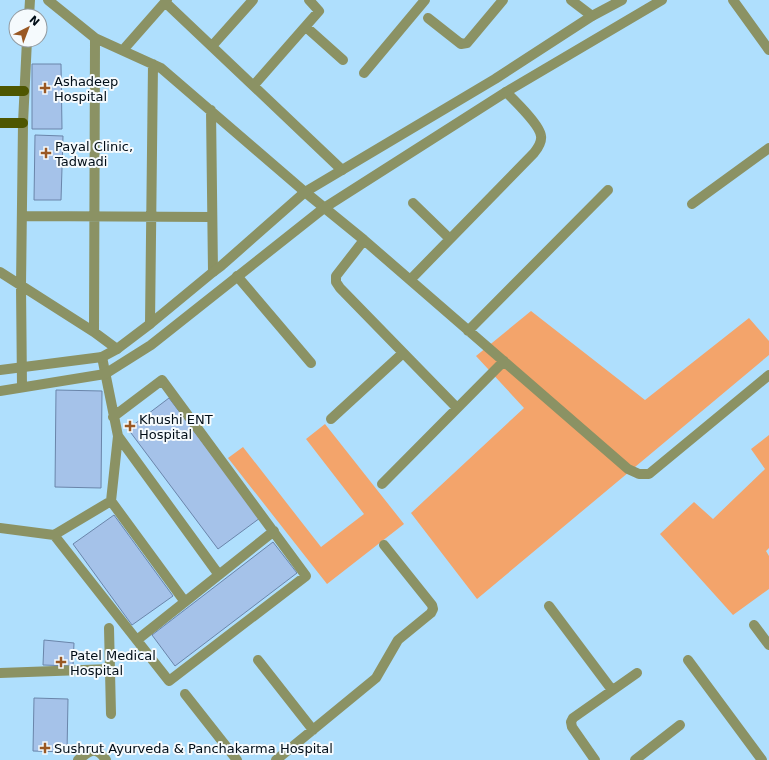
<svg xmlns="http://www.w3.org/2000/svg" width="769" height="760" font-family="'DejaVu Sans',sans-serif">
  <rect width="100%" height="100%" fill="#afdffd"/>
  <path fill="#f3a46b" d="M531,311l114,89 104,-82 20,23v14l-292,244 -66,-86 113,-105 -48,-52z
    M325,424l79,100 -77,60 -99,-126 15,-11 78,100 43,-33 -58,-75z
    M769,435v113l-3,3 3,5v33l-36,26 -73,-81 34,-32 19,17 52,-50 -14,-20z"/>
  <path fill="#a5c2e9" stroke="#6a85aa" d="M32,64h29l1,65h-30z
    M35,135l28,1 -2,64h-27z
    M56,390l46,1 -1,97 -46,-1z
    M169,398l91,120 -42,31 -90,-120z
    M114,515l59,81 -41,29 -59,-81z
    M273,542l24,31 -122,93 -23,-31z
    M44,640l30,3 -1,23 -30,-1z
    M34,698l34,1 -1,53 -34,-1z"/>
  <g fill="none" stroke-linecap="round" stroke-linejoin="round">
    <path stroke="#8b9264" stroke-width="10" d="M48,0l47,38 66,30 144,124 59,48 264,229 11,5h10l120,-99
      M571,0l21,16
      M733,0l36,50
      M165,2l177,168
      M29,16l1,-16
      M428,18l33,26 6,-1 36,-43
      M306,27l37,33
      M212,46l41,-46
      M123,50l44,-50
      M364,73l61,-73
      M254,85l65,-74 -10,-11
      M211,110l2,162
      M413,203l37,36
      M692,204l77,-56
      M22,216l190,1
      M364,240l-28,36v6l4,6 117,120
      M0,272l94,60 23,17
      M237,276l74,87
      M410,280l124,-127c4,-5 8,-11 7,-17 -1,-11 -26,-35 -35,-44
      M150,324l3,-260
      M468,331l140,-141
      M94,332l1,-294
      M102,357l16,79 -7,65 -57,34 115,146 137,-105 -144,-196 -49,37
      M22,387l-1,-101 2,-163 4,-83
      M331,419l72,-66
      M118,436l101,139
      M382,484l122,-123
      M111,501l74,101
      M0,528l54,7
      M549,606l63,84
      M754,625l15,20
      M109,628l2,86
      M137,640l137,-109
      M258,660l55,70
      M688,660l74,100
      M0,673l110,-4
      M185,694l52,66
      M78,760c12,-9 17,-15 28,0
      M276,760l100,-82 22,-38 33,-27 2,-4 -1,-4 -48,-60
      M595,760l-23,-33 -1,-5 2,-4 64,-45
      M635,760l45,-35"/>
    <path stroke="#8b9264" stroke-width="10" d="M0,370l102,-13 15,-8 33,-25 63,-52 8,-6 84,-74 190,-113 97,-63 30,-16
      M0,391l105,-17 46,-29 173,-137 182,-116 156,-92"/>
    <path stroke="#4e5601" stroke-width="10" d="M0,91h24
      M0,123h23"/>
  </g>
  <g fill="#995824" stroke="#f5fafd" stroke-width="1.5">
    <path d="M43 82h4v4h4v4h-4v4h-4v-4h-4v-4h4z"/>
    <path d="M44 147h4v4h4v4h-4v4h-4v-4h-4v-4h4z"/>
    <path d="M128 420h4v4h4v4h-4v4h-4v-4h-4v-4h4z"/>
    <path d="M59 656h4v4h4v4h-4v4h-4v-4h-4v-4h4z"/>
    <path d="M43 742h4v4h4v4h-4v4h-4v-4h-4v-4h4z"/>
  </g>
  <g text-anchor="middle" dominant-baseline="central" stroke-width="4" stroke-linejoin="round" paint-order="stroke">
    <g font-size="13" fill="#000d17" stroke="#f5fafd" text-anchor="start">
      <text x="54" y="81">Ashadeep<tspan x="54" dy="15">Hospital</tspan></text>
      <text x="55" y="146">Payal Clinic,<tspan x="55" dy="15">Tadwadi</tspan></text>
      <text x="139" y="419">Khushi ENT<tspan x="139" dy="15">Hospital</tspan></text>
      <text x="70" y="655">Patel Medical<tspan x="70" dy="15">Hospital</tspan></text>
      <text x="54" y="748">Sushrut Ayurveda &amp; Panchakarma Hospital</text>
    </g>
  </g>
  <g transform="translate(28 28) rotate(42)"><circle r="19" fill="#f5fafd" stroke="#939ba1"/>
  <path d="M0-3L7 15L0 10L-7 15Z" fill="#995824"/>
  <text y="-6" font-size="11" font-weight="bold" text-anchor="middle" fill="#000d17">N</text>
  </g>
</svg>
